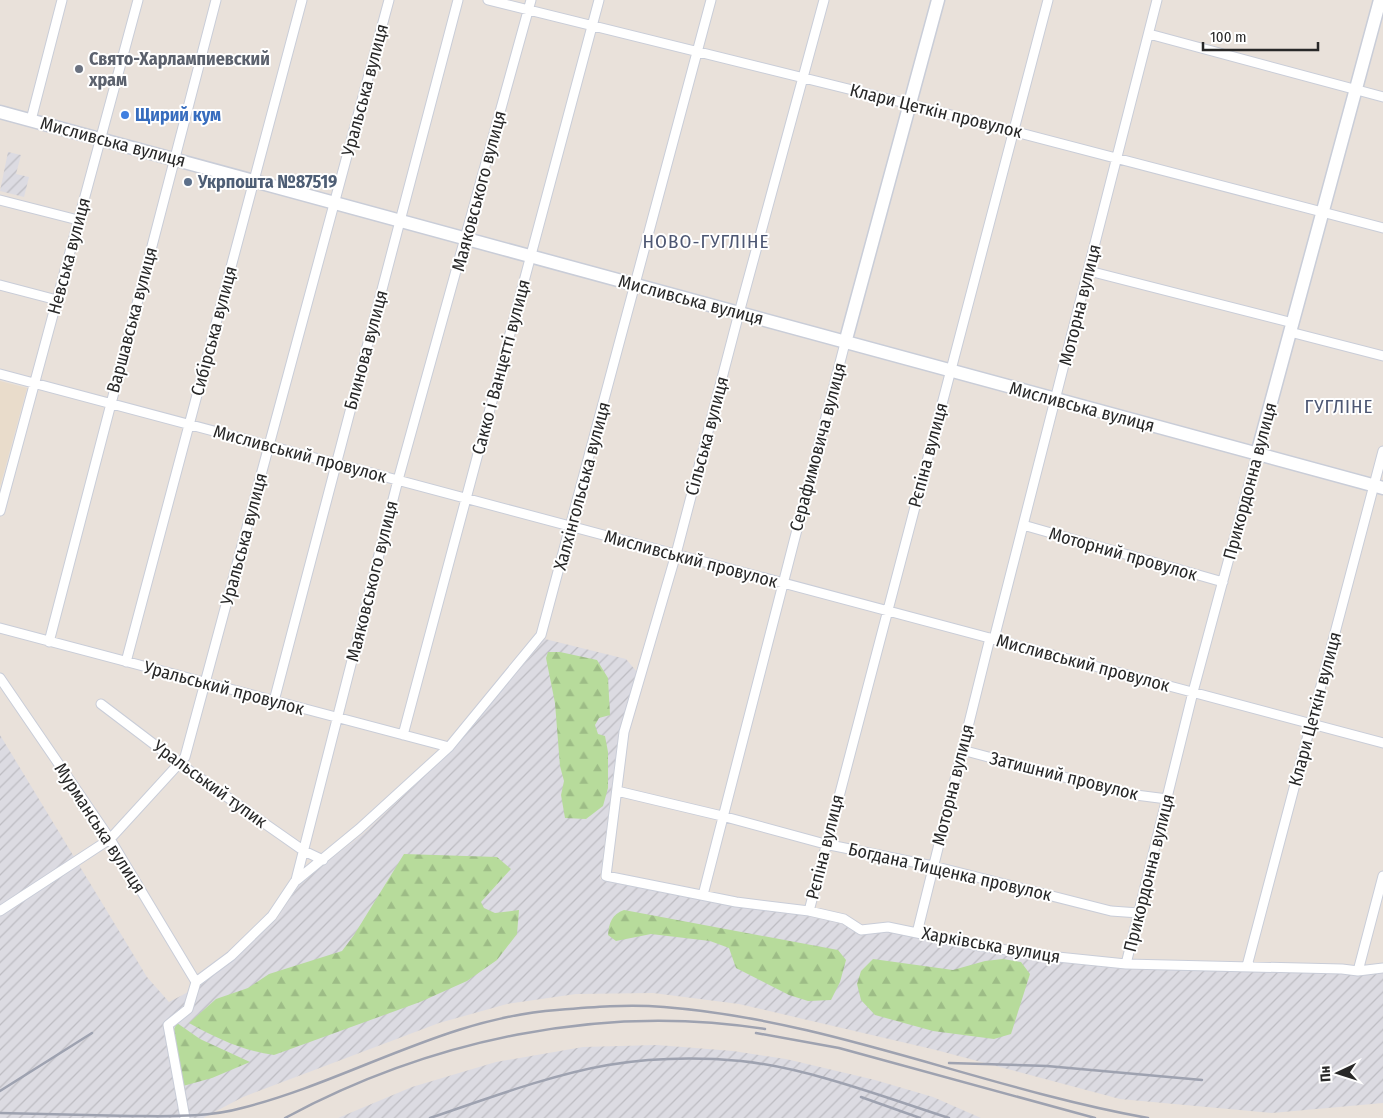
<svg xmlns="http://www.w3.org/2000/svg" width="1383" height="1118" font-family="'Fira Sans Condensed',sans-serif">
  <defs>
    <pattern id="industrial-furrows" width="10" height="10" patternUnits="userSpaceOnUse" patternTransform="scale(1.25)"><rect width="10" height="10" fill="#dcdbe2"/><path d="M-1 1l2-2M0 10L10 0M9 11l2-2" fill="none" stroke="#bdbcc2"/></pattern>
    <pattern id="forest-firs" width="22" height="20" patternUnits="userSpaceOnUse" patternTransform="scale(1.25)"><rect width="22" height="20" fill="#b7db9b"/><path d="M5 1l3.5 6h-7zM16 11l3.5 6h-7z" fill="#9dbc86"/></pattern>
  </defs>
  <rect width="100%" height="100%" fill="#e9e1da"/>
  <path fill="url(#industrial-furrows)" d="M8,152l13,3 -5,19 13,3 -5,20 -24,-6z
    M545,639l81,20 11,13 -18,59 -19,148 135,27 73,10 34,8 18,10 28,-2 92,18 107,15 39,4 216,4 16,3 25,-3v130l-111,10 -152,-14 -184,-49 -197,-46 -86,-11 -77,1 -69,10 -68,19 -196,74 -40,21h-203v-383l147,242 22,25 25,-13 41,-30 42,-40 23,-36 63,-49 90,-85z
    M657,1045l76,6 53,8 89,21 58,17 48,21h-643l74,-31 84,-25 87,-15z"/>
  <path fill="#e9dccb" d="M0,381l27,7 -27,99z"/>
  <path fill="url(#forest-firs)" d="M548,652h12l37,8 11,18 2,37 -11,3 -4,7 3,9 7,2 3,16v36l-5,18 -17,13 -21,-1 -4,-23 3,-14 -4,-15 -5,-63 -9,-45z
    M404,854l93,3 14,12 -30,33 3,6 11,5 24,-3 -2,24 -20,26 -30,21 -47,21 -146,53c-31,-4 -58,-17 -85,-32l27,-24 32,-11 21,-14 73,-23 12,-16z
    M624,910l214,40 8,10 -6,22 -9,18 -23,1 -19,-6 -53,-27 -7,-20 -19,-7 -59,-7 -35,7 -8,-6c1,-12 4,-21 16,-25z
    M873,959l80,11 32,-9 18,-2 18,3 9,12 -19,60 -17,5 -61,-8 -58,-16 -14,-15 -4,-16 4,-13z
    M177,1023l23,16 50,23 -38,16 -29,8 -9,-57z"/>
  <g fill="none" stroke-linecap="round" stroke-linejoin="round">
    <g stroke="#c9cdd8" stroke-width="11">
      <path id="street" d="M488,0l421,104 474,124
        M824,0l-85,313 -63,241 -52,178 -18,144 130,26 73,9 35,8 17,11 27,-3 92,19 68,10 78,8 216,5 16,2 25,-3
        M1149,34l234,63
        M31,120l31,-120
        M0,200l78,20
        M1089,271l204,52
        M0,285l57,15
        M1290,332l93,24
        M0,374l1383,369
        M0,511l138,-511
        M1023,525l200,57
        M0,628l449,119
        M994,639l163,-639
        M49,642l167,-642
        M126,662l176,-662
        M0,678l110,161 86,143
        M274,701l184,-701
        M101,704l79,60 124,87 19,9
        M403,735l196,-735
        M962,750l166,44 39,5
        M617,791l105,25 103,28 108,22 178,45 28,2
        M297,880l62,-51 90,-82 92,-112 170,-635
        M703,895l142,-552
        M0,911l110,-72 75,-82 204,-757
        M809,911l239,-911
        M917,933l73,-295
        M1126,964l67,-272 64,-238
        M1247,966l136,-515
        M1358,971l25,-95
        M196,982l35,-26 41,-40 24,-36 102,-400 133,-480
        M185,1118l-17,-93 20,-16 8,-27"/>
    </g>
    <g stroke="#c9cdd8" stroke-width="15">
      <path id="secondary" d="M0,112l1383,376
        M845,343l93,-343
        M1257,454l123,-454"/>
    </g>
    <use href="#street" stroke="#fff" stroke-width="9"/>
    <use href="#secondary" stroke="#fff" stroke-width="12"/>
    <path stroke="#9ea2b0" stroke-width="2.5" d="M756,1033l83,15 256,70
      M949,1063l98,3 155,14
      M0,1091l92,-58
      M861,1097l59,21
      M0,1113c43,1 87,2 130,3 38,0 76,2 112,-8 107,-27 203,-90 315,-98 35,-3 71,-6 107,-3 166,13 321,82 484,111
      M285,1118c145,-78 316,-115 480,-89
      M430,1118c56,-19 120,-43 178,-53 43,-7 90,-8 133,-4 67,7 143,36 208,57"/>
  </g>
  <circle fill="#6b7280" stroke="#fff" stroke-width="2" cx="79" cy="69" r="5"/>
  <circle fill="#3f7fe0" stroke="#fff" stroke-width="2" cx="125" cy="115" r="5"/>
  <circle fill="#5c6f8a" stroke="#fff" stroke-width="2" cx="188" cy="182" r="5"/>
  <g text-anchor="middle" dominant-baseline="central" stroke-width="4" stroke-linejoin="round" paint-order="stroke">
    <g font-size="18" font-weight="bold" fill="#5b616d" stroke="#fff" text-anchor="start">
      <text x="89" y="59">Свято-Харлампиевский<tspan x="89" dy="21">храм</tspan></text>
    </g>
    <g font-size="18" fill="#282828" stroke="#fff">
      <text transform="translate(365 90) rotate(-75)">Уральська вулиця</text>
      <text transform="translate(936 111) rotate(14)">Клари Цеткін провулок</text>
      <text transform="translate(113 142) rotate(15)">Мисливська вулиця</text>
      <text transform="translate(479 191) rotate(-75)">Маяковського вулиця</text>
      <text transform="translate(69 256) rotate(-75)">Невська вулиця</text>
      <text transform="translate(691 300) rotate(15)">Мисливська вулиця</text>
      <text transform="translate(1080 305) rotate(-76)">Моторна вулиця</text>
      <text transform="translate(132 320) rotate(-75)">Варшавська вулиця</text>
      <text transform="translate(214 331) rotate(-75)">Сибірська вулиця</text>
      <text transform="translate(366 350) rotate(-75)">Блинова вулиця</text>
      <text transform="translate(501 367) rotate(-75)">Сакко і Ванцетті вулиця</text>
      <text transform="translate(1082 407) rotate(15)">Мисливська вулиця</text>
      <text transform="translate(707 436) rotate(-75)">Сільська вулиця</text>
      <text transform="translate(818 447) rotate(-75)">Серафимовича вулиця</text>
      <text transform="translate(300 454) rotate(15)">Мисливський провулок</text>
      <text transform="translate(928 455) rotate(-75)">Рєпіна вулиця</text>
      <text transform="translate(1250 481) rotate(-75)">Прикордонна вулиця</text>
      <text transform="translate(582 486) rotate(-75)">Халхінгольська вулиця</text>
      <text transform="translate(244 539) rotate(-75)">Уральська вулиця</text>
      <text transform="translate(1123 554) rotate(16)">Моторний провулок</text>
      <text transform="translate(691 559) rotate(15)">Мисливський провулок</text>
      <text transform="translate(372 581) rotate(-76)">Маяковського вулиця</text>
      <text transform="translate(1083 663) rotate(15)">Мисливський провулок</text>
      <text transform="translate(224 688) rotate(15)">Уральський провулок</text>
      <text transform="translate(1315 709) rotate(-75)">Клари Цеткін вулиця</text>
      <text transform="translate(1064 776) rotate(14)">Затишний провулок</text>
      <text transform="translate(210 784) rotate(36)">Уральський тупик</text>
      <text transform="translate(953 785) rotate(-76)">Моторна вулиця</text>
      <text transform="translate(100 828) rotate(57)">Мурманська вулиця</text>
      <text transform="translate(825 847) rotate(-76)">Рєпіна вулиця</text>
      <text transform="translate(950 872) rotate(13)">Богдана Тищенка провулок</text>
      <text transform="translate(1149 873) rotate(-76)">Прикордонна вулиця</text>
      <text transform="translate(991 945) rotate(10)">Харківська вулиця</text>
    </g>
    <g font-size="18" font-weight="bold" fill="#366cbe" stroke="#fff" text-anchor="start">
      <text x="135" y="115">Щирий кум</text>
    </g>
    <g font-size="18" font-weight="bold" fill="#4e5e75" stroke="#fff" text-anchor="start">
      <text x="198" y="182">Укрпошта №87519</text>
    </g>
    <g font-size="19" letter-spacing="1" fill="#4d5773" stroke="#fff">
      <text x="706" y="241">НОВО-ГУГЛІНЕ</text>
      <text x="1339" y="406">ГУГЛІНЕ</text>
    </g>
  </g>
  <g transform="translate(1338 1073) rotate(266)" stroke="#ffffff" stroke-width="4" paint-order="stroke">
  <path d="M0-4L9 19L0 12L-9 19Z" fill="#282828"/>
  <text y="-8" font-size="14" font-weight="bold" text-anchor="middle" fill="#282828">Пн</text>
  </g>
  <path d="M1203 42v8h115v-8" fill="none" stroke="#282828" stroke-width="2.5"/>
  <text x="1210" y="42" font-size="15" fill="#282828" stroke="#ffffff" stroke-width="4" paint-order="stroke">100 m</text>
</svg>
